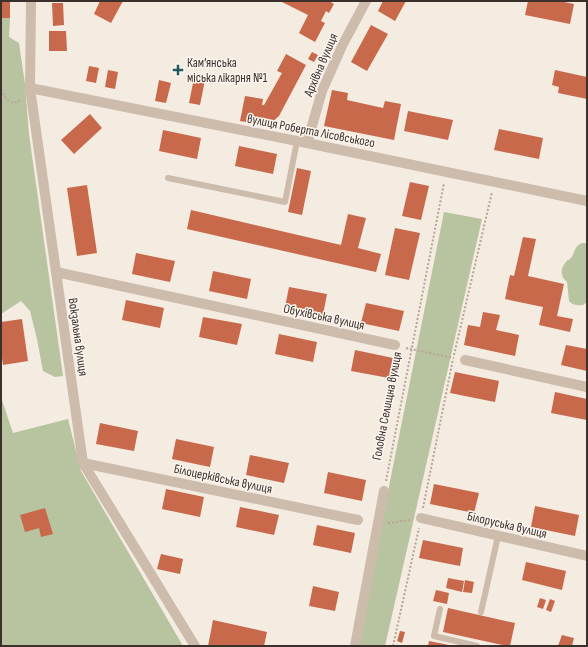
<svg xmlns="http://www.w3.org/2000/svg" width="588" height="647" font-family="'Sofia Sans Condensed',sans-serif">
  <rect width="100%" height="100%" fill="#f4ebe1"/>
  <path fill="#b8c4a0" d="M1,18h9l-1,19 10,6 6,41 4,50 34,242 -8,1 -12,-6 -6,-32 -7,-28 -9,-10 -20,13z
    M444,212l38,7 -97,427h-28z
    M582,243h3l2,1v58l-4,3c-4,1 -11,0 -14,-4l-2,-19c-7,-6 -7,-13 -1,-20 3,-4 1,0 5,-4 5,-6 2,-11 11,-15z
    M2,400l11,33 55,-14 13,52 102,175h-182v-235z"/>
  <path fill="#c8694b" d="M1,1h9v17h-9z
    M100,1h23l-12,22 -17,-9z
    M280,1h49l5,3 -5,9 -3,-2 -5,10 4,2 -10,19 -16,-9 9,-18z
    M383,1h23l-11,20 -17,-10z
    M528,1h31l15,3 -4,20 -45,-9z
    M52,3h11l1,22 -11,1z
    M371,25l17,9 -21,37 -16,-9z
    M49,31h17l1,20h-18z
    M312,52l6,3 -4,7 -6,-3z
    M286,54l20,11 -27,51 -8,7 -8,2 -23,-4 5,-25 18,3 -1,6h2l18,-32 -5,-2z
    M89,66l10,2 -3,15 -10,-2z
    M108,70l10,2 -3,17 -10,-2z
    M555,70l32,7v22l-29,-6 1,-6 -7,-2z
    M194,78l11,2 -5,25 -11,-2z
    M159,80l12,3 -5,20 -11,-2z
    M332,90l16,3 -1,7 36,8 2,-7 16,3 -7,36 -70,-14z
    M408,111l45,9 -5,20 -44,-9z
    M90,114l12,14 -28,26 -13,-14z
    M499,129l44,9 -4,21 -45,-9z
    M163,130l38,8 -4,21 -38,-8z
    M239,146l38,8 -4,20 -38,-8z
    M297,168l14,3 -9,44 -14,-3z
    M410,182l19,4 -8,34 -19,-4z
    M87,185l10,68 -20,3 -10,-68z
    M191,210l150,35 7,-31 18,4 -8,30 23,6 -5,18 -189,-43z
    M395,228l25,5 -11,47 -24,-5z
    M523,237l13,2 -8,37 36,8 -7,32 16,3 -3,13 -31,-7 4,-18 -38,-8 5,-24 4,1z
    M136,253l39,8 -5,21 -38,-8z
    M213,271l38,8 -4,20 -38,-8z
    M289,287l38,7 -4,21 -38,-8z
    M126,300l38,8 -4,20 -38,-8z
    M366,303l38,8 -5,20 -38,-8z
    M483,312l17,3 -4,15 23,5 -4,21 -51,-11 4,-20 12,2z
    M203,317l39,7 -5,21 -38,-8z
    M22,319l6,42 -25,4 -2,-14v-29z
    M279,334l38,8 -4,20 -38,-8z
    M566,345l21,4v22l-26,-6z
    M355,350l38,8 -4,20 -38,-7z
    M455,372l44,9 -4,21 -45,-9z
    M555,392l32,7v21l-36,-7z
    M100,423l38,8 -4,20 -38,-7z
    M176,439l38,8 -4,20 -38,-8z
    M250,455l39,8 -5,20 -38,-8z
    M328,472l38,8 -4,21 -38,-8z
    M434,484l45,9 -5,20 -44,-9z
    M166,489l38,8 -4,20 -38,-8z
    M535,506l44,9 -4,21 -44,-9z
    M240,507l39,8 -5,20 -38,-8z
    M45,508l8,26 -12,3 -2,-9 -14,4 -5,-17z
    M317,525l38,8 -4,20 -38,-8z
    M423,540l40,8 -3,18 -41,-8z
    M161,554l22,5 -3,15 -23,-5z
    M526,562l40,9 -4,19 -40,-10z
    M448,578l16,3 -2,11 -16,-4z
    M465,580l9,2 -2,11 -9,-1z
    M313,586l26,6 -4,19 -26,-5z
    M436,590l13,3 -2,11 -14,-3z
    M540,598l6,2 -3,9 -6,-2z
    M550,599l5,2 -4,11 -5,-2z
    M448,608l67,15 -5,23h-3l-64,-14z
    M213,620l54,12 -3,14h-56z
    M400,631l5,1 -3,11 -5,-2z
    M562,635l12,3 -2,8h-14z
    M429,641l20,4 -1,1h-20z"/>
  <g fill="none" stroke-linecap="round" stroke-linejoin="round">
    <path stroke="#b9a596" stroke-width="2" stroke-dasharray="2 2" stroke-linecap="butt" d="M1,90l6,10 7,3 5,-2 2,-2
      M406,348l48,10
      M454,355l38,-163
      M386,481l58,-298
      M423,508l30,-149
      M388,523l22,-3
      M393,646l26,-118"/>
    <path stroke="#cdbbac" stroke-width="6" d="M168,178l117,24 12,-61
      M440,609l-6,27 43,10
      M481,612l17,-76"/>
    <path stroke="#cdbbac" stroke-width="10" d="M31,1l-1,87 53,375 112,183
      M30,88l277,55 280,58
      M307,143l15,-52 20,-45 24,-45
      M56,272l339,73
      M465,360l122,27
      M83,463l275,57
      M421,518l166,38
      M355,646l29,-155"/>
  </g>
  <path fill="#1f5a5e" stroke="#fbf5ee" stroke-width="1.5" d="M176 64h4v4h4v4h-4v4h-4v-4h-4v-4h4z"/>
  <g text-anchor="middle" dominant-baseline="central" stroke-width="3" stroke-linejoin="round" paint-order="stroke">
    <g font-size="13" fill="#3b302b" stroke="#fbf5ee" text-anchor="start">
      <text x="187" y="63">Кам’янська<tspan x="187" dy="15">міська лікарня №1</tspan></text>
    </g>
    <g font-size="13" fill="#3b302b" stroke="#fbf5ee">
      <text transform="translate(321 65) rotate(-67)">Архівна вулиця</text>
      <text transform="translate(311 131) rotate(11)">вулиця Роберта Лісовського</text>
      <text transform="translate(324 317) rotate(12)">Обухівська вулиця</text>
      <text transform="translate(78 337) rotate(82)">Вокзальна вулиця</text>
      <text transform="translate(387 406) rotate(-79)">Головна Селищна вулиця</text>
      <text transform="translate(223 479) rotate(12)">Білоцерківська вулиця</text>
      <text transform="translate(507 525) rotate(13)">Білоруська вулиця</text>
    </g>
  </g>
  <rect width="588" height="647" fill="none" stroke="#3b302b" stroke-width="4"/>
</svg>
